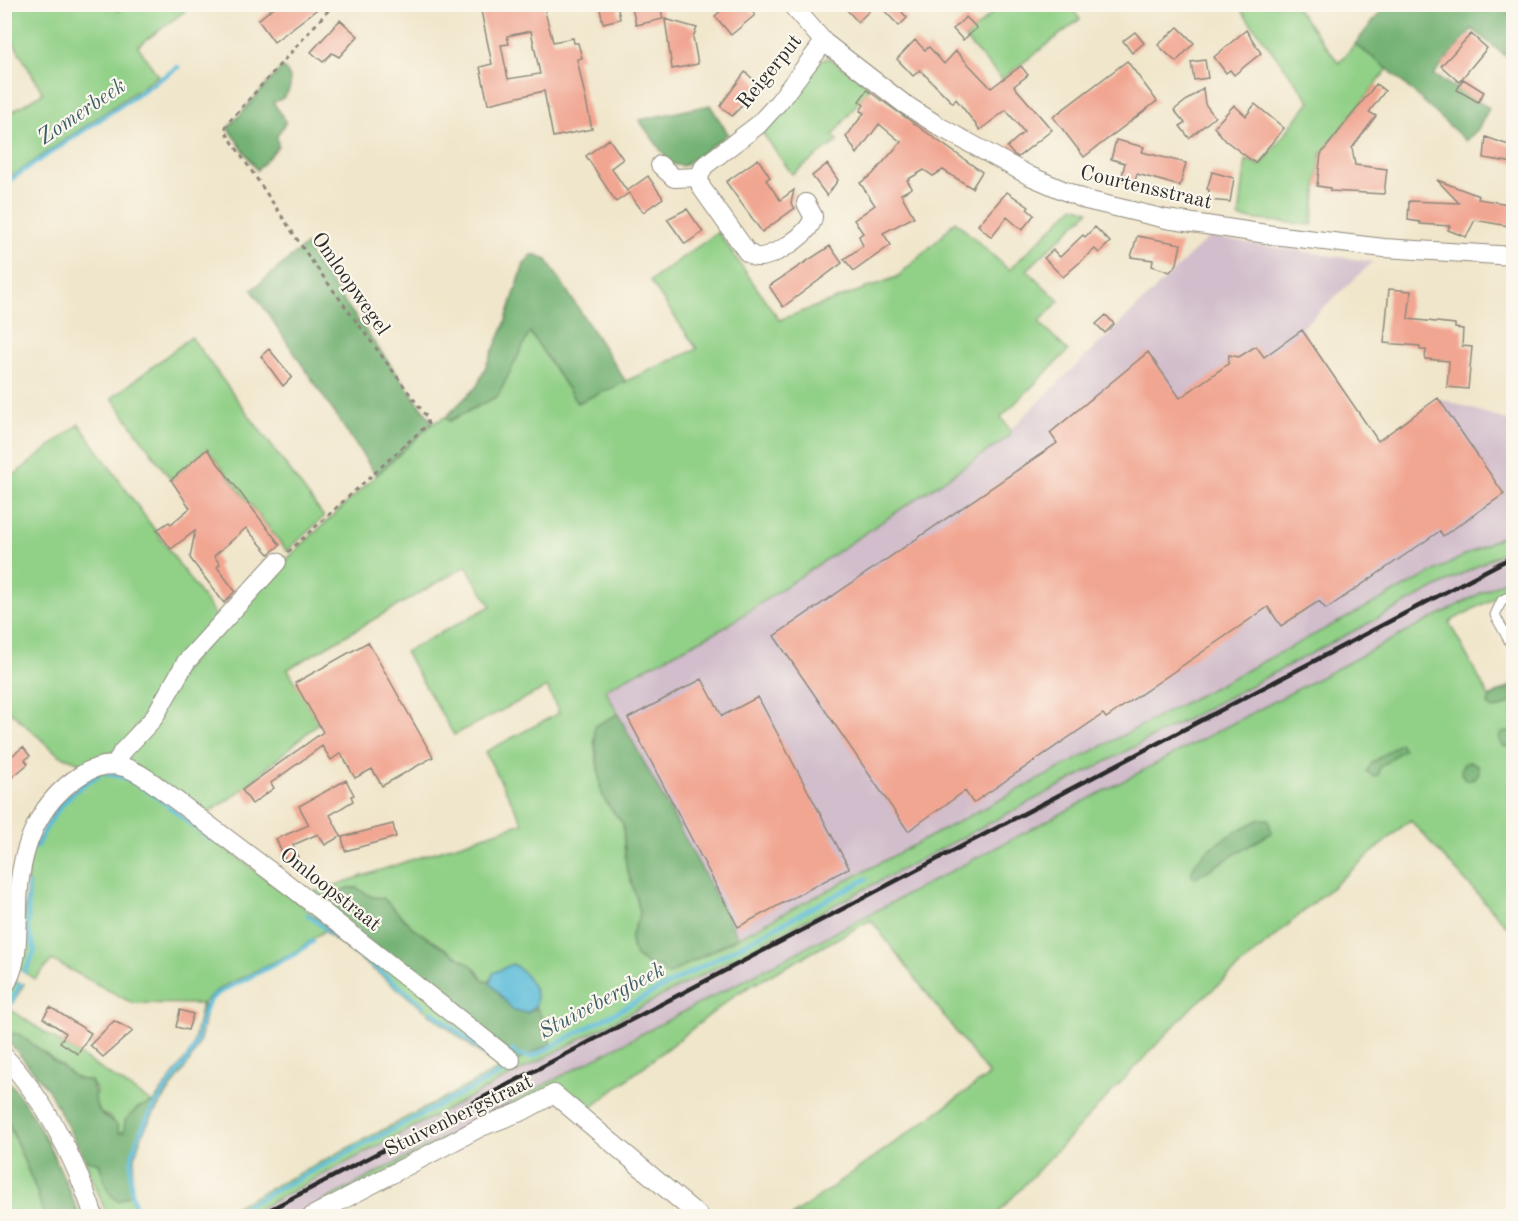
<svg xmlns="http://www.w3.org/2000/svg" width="1518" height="1221" font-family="'Old Standard TT',serif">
  <rect width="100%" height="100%" fill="#fbf7ec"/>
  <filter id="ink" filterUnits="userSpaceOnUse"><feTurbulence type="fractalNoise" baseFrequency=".0167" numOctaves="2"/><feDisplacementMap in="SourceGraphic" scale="12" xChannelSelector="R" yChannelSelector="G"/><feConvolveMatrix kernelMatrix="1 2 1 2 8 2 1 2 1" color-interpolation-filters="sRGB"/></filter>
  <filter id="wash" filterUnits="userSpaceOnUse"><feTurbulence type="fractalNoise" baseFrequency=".008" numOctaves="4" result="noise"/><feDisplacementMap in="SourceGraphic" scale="24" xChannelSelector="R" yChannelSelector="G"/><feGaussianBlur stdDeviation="1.35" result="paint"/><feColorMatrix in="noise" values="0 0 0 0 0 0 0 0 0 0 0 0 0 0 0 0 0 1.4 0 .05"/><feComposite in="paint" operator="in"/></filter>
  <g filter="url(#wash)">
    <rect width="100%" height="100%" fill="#f0e6cb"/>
    <path fill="#d1bdcb" d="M1209,237l164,25 -72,66 77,113 60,-43 75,24v108l-775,407 -133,-248 117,-60 287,-193 1,-6z
      M1513,543v35l-1217,638h-61z"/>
    <path fill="#91d087" stroke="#5e7e59" stroke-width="1.5" d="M5,4l108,1 5,6 9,-6h66l-55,41 20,30 -146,100 -7,-14v-46l38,-23 -38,-65z
      M996,5h74l10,14 -78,60 -37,-40 33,-32z
      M1237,5h57l45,58 16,-19 33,25 -67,85 -9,71 -73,-7 7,-58 15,5 49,-64z
      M829,58l41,28 -37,50 5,5 -46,33 -31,-43 60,-71z
      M1074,206l15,5 -62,59 32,31 -20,21 29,29 -67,66 9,13v6l-288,193 -117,60 13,25 -22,12 -2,15 7,50 5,11 17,22 1,23 16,66 -9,24 1,10 4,9 12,9 12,1 7,9 846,-445v17l-1268,669h-28l283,-147 -176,-138 -28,20 -76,37 -18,16 -70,-1 -80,-43 -17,19 -16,-10 11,-117 30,-51 32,-27 32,-2 205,154 221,116 -8,-13 -5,-21h-3l1,-17 -14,-20 -31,8v4l-7,-3 -9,-13 -60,-38 -31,-31 -11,-1 -15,-9h-10l-27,16 -12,-10 215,-71 -38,-71 74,-39 -12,-26 -93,48 -49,-83 86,-46 -25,-40 -178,103 30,54 -76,67 -35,24 -77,-52 -2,-8 58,-87 43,-48 66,-68 138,-128 13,-6 4,4 48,-25 32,-64 47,71 120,-54 -47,-68 68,-49 61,88 118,-43 44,-40 14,-16 54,49z
      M191,337l133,180 -37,34 -80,-102 -36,31 -59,-82z
      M79,424l140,196 -48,59 -49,68 -36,18 -27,-10 -54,-48v-225z
      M1513,576v12l-64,34 40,75 24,-12v248l-103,-113 -221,190 -194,206h-203l197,-141 -118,-155 -133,73 -150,117 -34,-23 -249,129h-10z
      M14,982l10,2 -15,25 144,94 -14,5 -15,24 -5,1 -8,-15 -10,-5 -6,-10 1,-13 -5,-9 -13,-2 -44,-34 -25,-11 -4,2 -1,-38z
      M4,1114l33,78 7,24h-39z
      M88,1158l11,5 8,26 20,7 5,-2 8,22h-33l-22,-57z"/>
    <path fill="#74b274" stroke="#506e50" stroke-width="1.5" d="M1386,5h127v44l-5,9 -36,-29 -39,46 56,33 -11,21 -12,12 -78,-72 -33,-25z
      M282,67c15,11 8,33 -9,35l13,20 -9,14 1,11 -21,23 -29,-42z
      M710,105l18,29 -45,32 -12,-2 -32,-44z
      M306,245l7,14 120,164 -57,52 -124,-185z
      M531,255h6l10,5 79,122 -49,21 -47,-71 -32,64 -49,25 -3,-4 31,-31 27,-60 20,-62z
      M1513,685v16l-13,7 -8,1 -4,-4 2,-8z
      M618,714l120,223 -71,38 -7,-9 -12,-1 -12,-9 -4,-9 -1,-10 9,-24 -3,-13 -11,-34 -3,-42 -17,-22 -5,-11 -7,-60 1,-5z
      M1499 739a8 8 0 1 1 16 0a8 8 0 1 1-16 0Z
      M1400,743l4,6 -24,18 -2,8 -4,2 -7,-6 5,-8z
      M1461 771a9 9 0 1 1 18 0a9 9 0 1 1-18 0Z
      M1260,819h9l2,14 -76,45 -3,-2c-3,-23 51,-48 68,-57z
      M347,888h10l15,9 11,1 31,31 60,38 9,13 7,3 23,27 14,3 10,-5 6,12 -1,9 9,14 -32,17 -199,-156z
      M202,1004l4,5c-3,15 -4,31 -12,45 -30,50 -65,75 -62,140l-13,7c-14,-6 -15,-25 -20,-38l-14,-4 -38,-71 -42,-51 4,-4 10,1 58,45 14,2c5,10 2,25 10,32 5,5 11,7 16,12l2,8 5,-1 1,-12 14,-13 14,-4 39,-53z
      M5,1076c35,44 54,89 75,140h-36l-7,-24 -32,-78z"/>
    <path fill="#5bbcd9" stroke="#437482" stroke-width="1.5" d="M512,964c14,7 27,26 24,41l-9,8 -14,-3 -23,-27 3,-10z"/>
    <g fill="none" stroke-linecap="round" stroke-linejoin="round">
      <path stroke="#5bbcd9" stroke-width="4.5" d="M4,184l174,-117
        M107,774c33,2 79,48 106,67
        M36,847c13,-28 34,-59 63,-71
        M308,915l115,90
        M25,972l10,-21 -7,-21v-45
        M8,1009l12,-25
        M431,1011l62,48
        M512,1050l6,5 14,2 334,-178
        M138,1216c-18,-51 -2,-85 29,-128 8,-12 19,-24 26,-38 10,-19 5,-44 25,-57l79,-40 16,-12
        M226,1216l283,-147"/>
    </g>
    <g id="blocks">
      <path fill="#f1a692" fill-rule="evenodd" d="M278,4h46l-50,38 -16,-22z
        M488,4h55l10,38 20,-4 1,5h4l4,15 -5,1 15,70 -39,8 -9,-46 -56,13 -8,-37 12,-3 -12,-58zM531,31l9,43 -32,5 -7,-34 8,-1 -2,-8z
        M599,4h18l3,15 -17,4z
        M631,4h29l3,15 -27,6z
        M728,4h18l9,11 -24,20 -16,-19z
        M853,4h23l-18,18 -11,-12z
        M878,4h32l-8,8 5,6 -8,8z
        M966,17l11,11 -14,12 -10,-11z
        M665,19l32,9 -4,9 5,27 -26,5z
        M340,20l18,16 -19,21 -7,-4 -9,9 -12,-10z
        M1178,27l16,16 -18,19 -18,-17z
        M1246,30l15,23 -27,22 -4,-5 -4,3 -12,-16z
        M1135,32l9,11 -12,10 -9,-12z
        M1471,34l16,14 -28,34 -18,-16z
        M915,40l10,10 4,-3 15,17 12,-13 35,37 30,-22 7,9 -14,11 38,44 -34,27 -5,-3 -6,-7 17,-15 -18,-22 -26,20 -24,-31 -3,4 -33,-33 -7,6 -16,-17z
        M1205,60l3,18 -14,2 -3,-18z
        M1127,61l30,40 -73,56 -31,-40z
        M745,72l16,14 -29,30 -12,-10z
        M1463,79l21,13 -6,10 -21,-12z
        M1376,84l9,7 -16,21 7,4 -24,32 3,17 32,4 -3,25 -54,-3v-3l-13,-2 4,-32z
        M1203,88l2,16 10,13 -26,21 -9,-12 5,-3 -11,-13z
        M867,90l115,82 -10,16 -29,-18 -10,6 -9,-6 -17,10 5,8 -11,6 13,23 -31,16 8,12 -37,26 -10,-12 19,-13 -4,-10 4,-3 -9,-13 21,-15 -15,-22 12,-8 29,-33 -22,-18 -22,30 -6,-10 -5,-7 18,-24 -4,-2 4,-6 -5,-4z
        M1255,104l29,24 -29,35 -29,-22 -12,-14 20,-22 12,11z
        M1486,137l28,10v16l-30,-5z
        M609,139l14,20 -12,9 16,23 21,-15 15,22 -20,14 -14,-19 -13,9 -30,-46z
        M1116,140l28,7 -2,5 44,11 -6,23 -43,-12 -3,10 -13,-4 4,-17 -14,-4z
        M758,159l12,18 -4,3 14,20 14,-10 -3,13 4,5 -33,24 -36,-50z
        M827,164l11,16 -11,16 -15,-20z
        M1212,172l22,6 -4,24 -22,-2 1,-10 -2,-1z
        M1437,180l42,16 -1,3 36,6v22l-39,-7 -9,17 -18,-7 2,-4 -30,-2v-2l-12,-2 1,-19 50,2z
        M1007,192l22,15 -2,2 7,6 -12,15 -15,-13 -16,20 -13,-12z
        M687,209l16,23 -18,12 -18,-25z
        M1095,227l15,15 -11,11 -4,-4 -32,28 -19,-19 9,-8 7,7 23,-22 2,2z
        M1137,236l44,8 -4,20 -7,8 -18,-6 1,-6 -22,-3z
        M830,246l12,17 -59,44 -14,-21z
        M1389,289l22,2 -3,28 47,5v4l8,1 -1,17 10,1 -4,42 -21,-2 2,-26 -24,-2 1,-9h-6v-4l-36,-3z
        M1106,315l8,9 -9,9 -9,-9z
        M1302,330l76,111 60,-43 66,96 -61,42 -3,-5 -114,78 -7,-8 -38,25 -13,-19 -162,111 -3,-4 -130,89 -8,-12 -57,40 -134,-195 283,-193 -7,-10 98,-81 32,46 48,-34 1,-9 10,2 17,-11 8,11z
        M269,349l23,28 -9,9 -22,-30z
        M207,449l73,96 -11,9 -23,-26 -32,28 6,8 -3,3 18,24 -11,12 -34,-45 5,-27 -24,18 -14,-19 12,-8 2,2 19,-16 -19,-28z
        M368,642l65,115 -51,29 -10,-17 -17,9 -14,-25 -10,7 -9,-14 -51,37 3,5 -22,16 -10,-14 81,-58 -28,-49z
        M702,679l20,37 36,-19 91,171 -111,59 -110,-209z
        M23,747l7,9 -5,4 3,4 -24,20v-22z
        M346,780l8,15 -3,1 2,5 -23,14 11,21 -16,9 -7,-11 -25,11 5,12 -12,5 -10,-23 33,-14 -10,-19z
        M393,824l3,13 -51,14 -3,-14z
        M50,1007l41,26 -13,21 -18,-12 6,-9 -23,-15z
        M180,1010l13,4 -5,16 -12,-3z
        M114,1021l19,10 -30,26 -13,-12z"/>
    </g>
  </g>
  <g filter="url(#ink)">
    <use href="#blocks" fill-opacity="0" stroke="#8e887b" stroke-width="1.5"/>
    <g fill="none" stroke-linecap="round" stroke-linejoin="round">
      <g stroke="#8e887b" stroke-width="11">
        <path id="service" d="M1514,594l-12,6 -7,15 19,35"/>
      </g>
      <g stroke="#8e887b" stroke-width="20">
        <path id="minor" d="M791,4l33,38 79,61 39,25 88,48 56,24 80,19 107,16 111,13 130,8
          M660,165l14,13 25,-1
          M806,203l7,13c0,17 -42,44 -58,41l-8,-5 -46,-65 -2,-10 5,-11 54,-41 20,-22 46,-61
          M116,764l6,-12 31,-33 33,-57 91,-100
          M4,987c15,-22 13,-50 14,-76 0,-54 16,-106 63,-136 26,-16 45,-11 68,5l141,106 221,174
          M4,1056c42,45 71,103 90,160
          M312,1216l169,-89 42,-16 31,-17 145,122"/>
      </g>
      <path stroke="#8e887b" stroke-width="3" stroke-dasharray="4.5 4.5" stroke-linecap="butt" d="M288,552l140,-128 -2,-8 -115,-156 -86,-129 2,-7 107,-120"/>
      <use href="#service" stroke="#fff" stroke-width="9"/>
      <use href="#minor" stroke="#fff" stroke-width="18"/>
      <path stroke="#2b2b2b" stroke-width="4.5" d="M258,1216l1256,-660"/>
    </g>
  </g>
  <g text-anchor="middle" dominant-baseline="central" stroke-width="4.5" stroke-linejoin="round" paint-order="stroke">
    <g font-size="21" fill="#2b2b2b" stroke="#fbf7ec">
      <text transform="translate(770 72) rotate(-51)">Reigerput</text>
      <text transform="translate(1146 188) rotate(13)">Courtensstraat</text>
      <text transform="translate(350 284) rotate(55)">Omloopwegel</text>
      <text transform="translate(330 890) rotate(38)">Omloopstraat</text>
      <text transform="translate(459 1116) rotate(-26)">Stuivenbergstraat</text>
    </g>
    <g font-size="22" font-style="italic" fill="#3c5e68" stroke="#fbf7ec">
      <text transform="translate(82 112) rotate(-34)">Zomerbeek</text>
      <text transform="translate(602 1001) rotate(-28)">Stuivebergbeek</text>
    </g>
  </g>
  <rect width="1518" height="1221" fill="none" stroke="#fbf7ec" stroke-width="24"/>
</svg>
